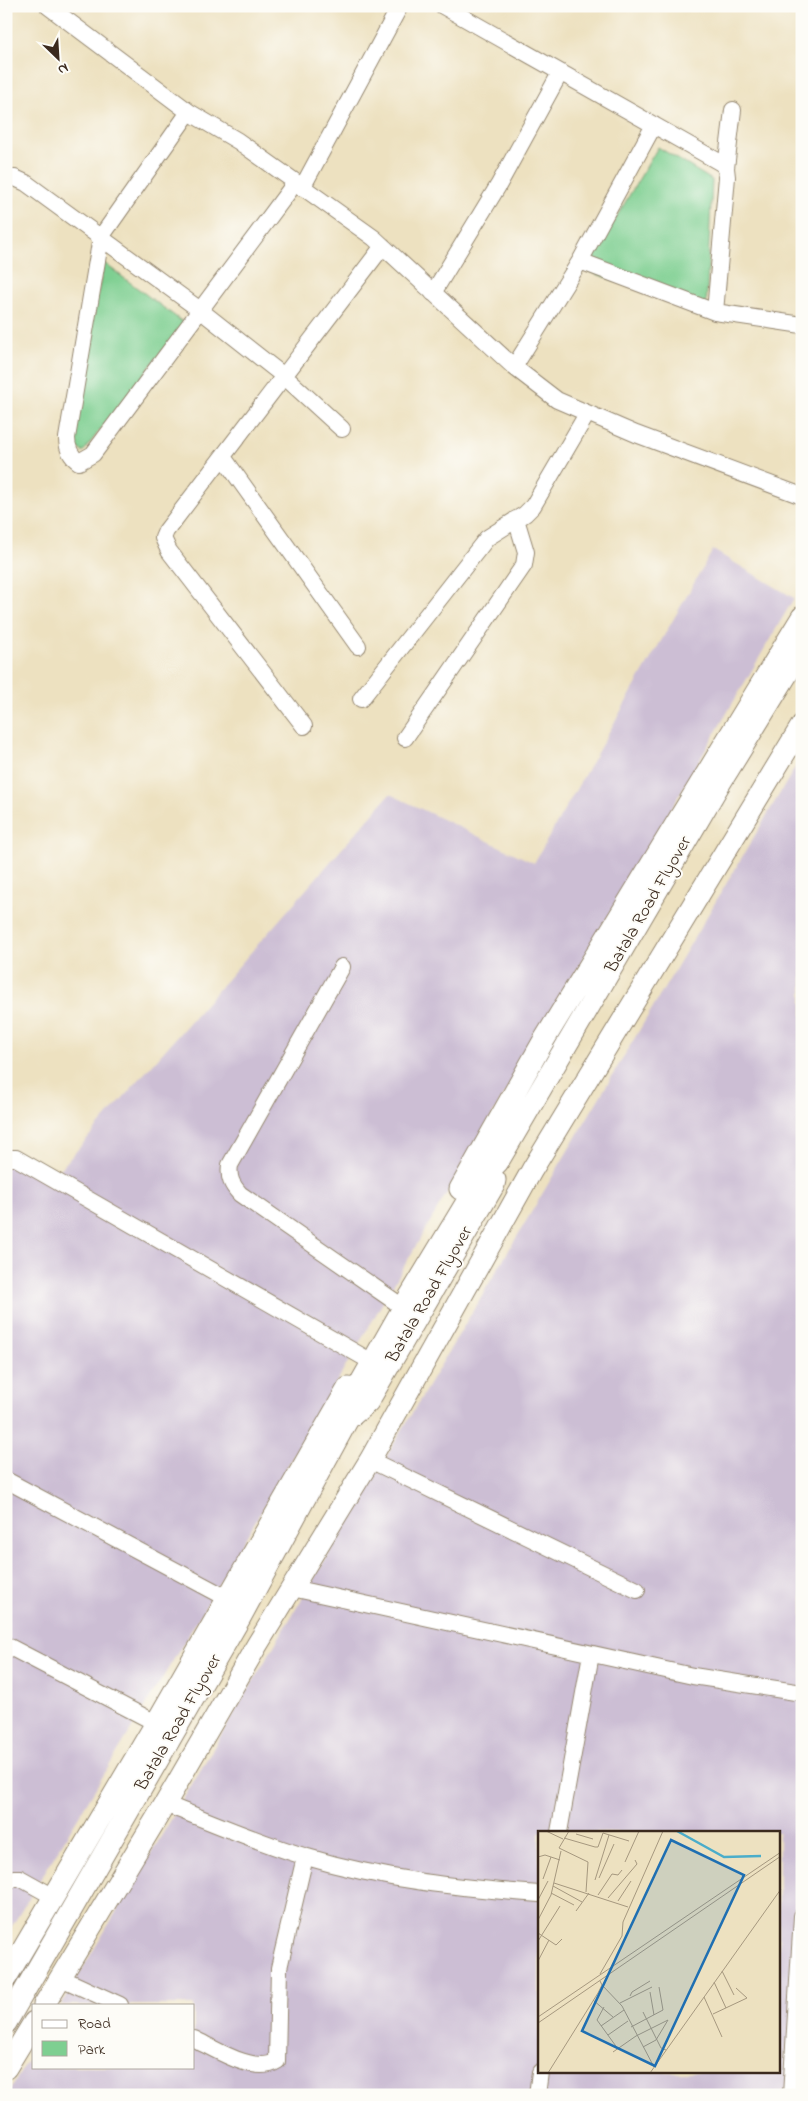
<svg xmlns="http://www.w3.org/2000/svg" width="808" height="2101" font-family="'Indie Flower',sans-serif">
  <rect width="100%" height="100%" fill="#fdfcf7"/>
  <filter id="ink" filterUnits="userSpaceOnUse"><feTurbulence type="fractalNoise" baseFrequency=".02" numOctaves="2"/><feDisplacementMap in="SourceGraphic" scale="10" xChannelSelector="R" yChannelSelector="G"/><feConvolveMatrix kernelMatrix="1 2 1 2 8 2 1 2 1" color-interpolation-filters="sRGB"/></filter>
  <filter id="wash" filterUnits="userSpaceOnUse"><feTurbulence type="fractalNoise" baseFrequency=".0096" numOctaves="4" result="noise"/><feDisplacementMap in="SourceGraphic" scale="20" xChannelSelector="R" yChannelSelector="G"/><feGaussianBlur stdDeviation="1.12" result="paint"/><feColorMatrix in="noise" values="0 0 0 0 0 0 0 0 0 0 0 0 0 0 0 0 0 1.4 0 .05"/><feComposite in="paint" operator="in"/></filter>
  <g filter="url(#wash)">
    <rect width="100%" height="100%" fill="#ede1c0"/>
    <path fill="#ccbed4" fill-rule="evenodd" d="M713,550l81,48 -594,1018 -194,320v-780l44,25 340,-387 144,69z
      M802,756v1339h-795l27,-45v17h160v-62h-133zM539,1832h240v240h-240z"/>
    <path fill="#7ecf91" stroke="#5c7c58" d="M658,147l54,33 -6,132 -121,-42z
      M104,263l80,60 -101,129 -15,-10z"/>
  </g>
  <g filter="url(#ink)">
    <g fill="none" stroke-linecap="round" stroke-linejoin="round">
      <g stroke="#94866f" stroke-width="18">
        <path id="minor" d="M48,6l141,106 49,29 136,97 140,129 43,33 79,34 166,62
          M443,6l278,157 5,5 1,9 -12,135
          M189,112l-88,125 -34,201c0,10 3,18 12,24l14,-8 202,-271
          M726,168l7,-58
          M6,178h9l11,5 174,127 85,67 57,52
          M302,188l98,-182
          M580,261l135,51 87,13
          M433,293l65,-107 62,-113
          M514,367l66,-106 74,-136
          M223,457l135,189
          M361,699l126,-161 38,-24 8,-8 54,-92
          M304,726l-135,-175 -6,-13 3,-7 217,-285
          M405,738l119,-173 2,-13 -10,-33
          M342,967l-112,198c-2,13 2,20 10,29l157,109
          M6,1158h10l349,200
          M370,1460l267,130
          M6,1480l221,118
          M292,1588l401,88 109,17
          M6,1645l150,78
          M165,1804c47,18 94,39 142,53 76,23 154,31 232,37
          M559,1832l32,-178
          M6,1883l8,-5h6l34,19
          M61,1978l59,27
          M194,2039c21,10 61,36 83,22l2,-93 26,-111
          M537,2095l3,-23
          M791,2095l11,-179"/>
      </g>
      <g stroke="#94866f" stroke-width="23">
        <path id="major" d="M460,1189l84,-149 258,-423
          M348,1419l20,-17 126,-217 1,-5
          M6,1978l150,-255 192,-335
          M44,2005l121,-201 92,-159 113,-185 162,-290 270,-445
          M6,2023l234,-405 108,-199 4,-21 55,-97 73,-121 18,-18 221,-377 83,-135
          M6,2068l28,-46"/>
      </g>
      <use href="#minor" stroke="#fff" stroke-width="16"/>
      <use href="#major" stroke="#fff" stroke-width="21"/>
    </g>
  </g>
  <g text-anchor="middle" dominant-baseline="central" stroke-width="4" stroke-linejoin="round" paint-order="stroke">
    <g font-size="18" fill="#3b2a1e" stroke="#fdfcf7">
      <text transform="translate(649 905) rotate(-60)">Batala Road Flyover</text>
      <text transform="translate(430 1295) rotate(-60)">Batala Road Flyover</text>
      <text transform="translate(179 1723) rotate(-60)">Batala Road Flyover</text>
    </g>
  </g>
  <g transform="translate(538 1831)">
    <rect width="242" height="242" fill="#ede1c0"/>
    <path fill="none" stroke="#4badca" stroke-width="2.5" d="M139,0l47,26 37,-1"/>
    <path fill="none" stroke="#a6987f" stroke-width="1" d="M8,0l17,8M31,0l-10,17 29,14 -2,30M38,3l17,5M26,7l31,9h3l5,-14 26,8M0,26l7,-2 15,5M87,31l14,-31M61,47l15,-34M5,48l8,-22M57,49l14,-45M16,52l74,24M15,55l29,16M13,62l23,12M60,64l14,-21 6,1 4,-5M70,67l29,-34 -2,-4M0,69l10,-19M80,70l13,-20M38,80l13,-18M0,89l13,-25 10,-44M0,102l18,12 6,-6M0,110l22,-35M0,130l11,-21M184,140l12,24M62,143l22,-38 1,-14 40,-91M176,151l12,26M64,154l20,21 32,61M112,161l4,23M92,165l2,-4 18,-11M166,166l18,40M55,169l20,17M82,172l32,-16M66,176l-7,13 21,29M105,181l18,36 5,2M175,183l34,-16 -11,-10M0,186l243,-165M0,192l243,-167M63,195l23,-16M93,196l32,-17 -4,-23M70,204l20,-14M98,205l32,-16M105,216l13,-7 12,-20M75,221l23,-16M10,242l50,-80 4,-8 -2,-4M112,242l131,-184"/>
    <path fill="#1f6fb2" fill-opacity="0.15" stroke="#1f6fb2" stroke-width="2.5" d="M133,9l73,35 -89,191 -73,-35z"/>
    <rect width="242" height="242" fill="none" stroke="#3b2a1e" stroke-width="2.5"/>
  </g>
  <rect width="808" height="2101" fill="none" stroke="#fdfcf7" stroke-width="25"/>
  <rect x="32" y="2004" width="162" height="65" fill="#fdfcf7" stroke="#afa8a0"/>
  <rect x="42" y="2020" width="25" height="8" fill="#ffffff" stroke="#afa8a0"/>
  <text x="78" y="2028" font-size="15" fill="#3b2a1e">Road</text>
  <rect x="42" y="2041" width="25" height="15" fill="#7ecf91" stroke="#afa8a0"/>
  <text x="78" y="2054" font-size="15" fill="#3b2a1e">Park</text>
  <g transform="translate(58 58) rotate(155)" stroke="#fdfcf7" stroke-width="4" paint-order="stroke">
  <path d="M0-4L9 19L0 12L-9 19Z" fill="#3b2a1e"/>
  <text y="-8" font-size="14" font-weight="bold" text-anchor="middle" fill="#3b2a1e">N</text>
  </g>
</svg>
